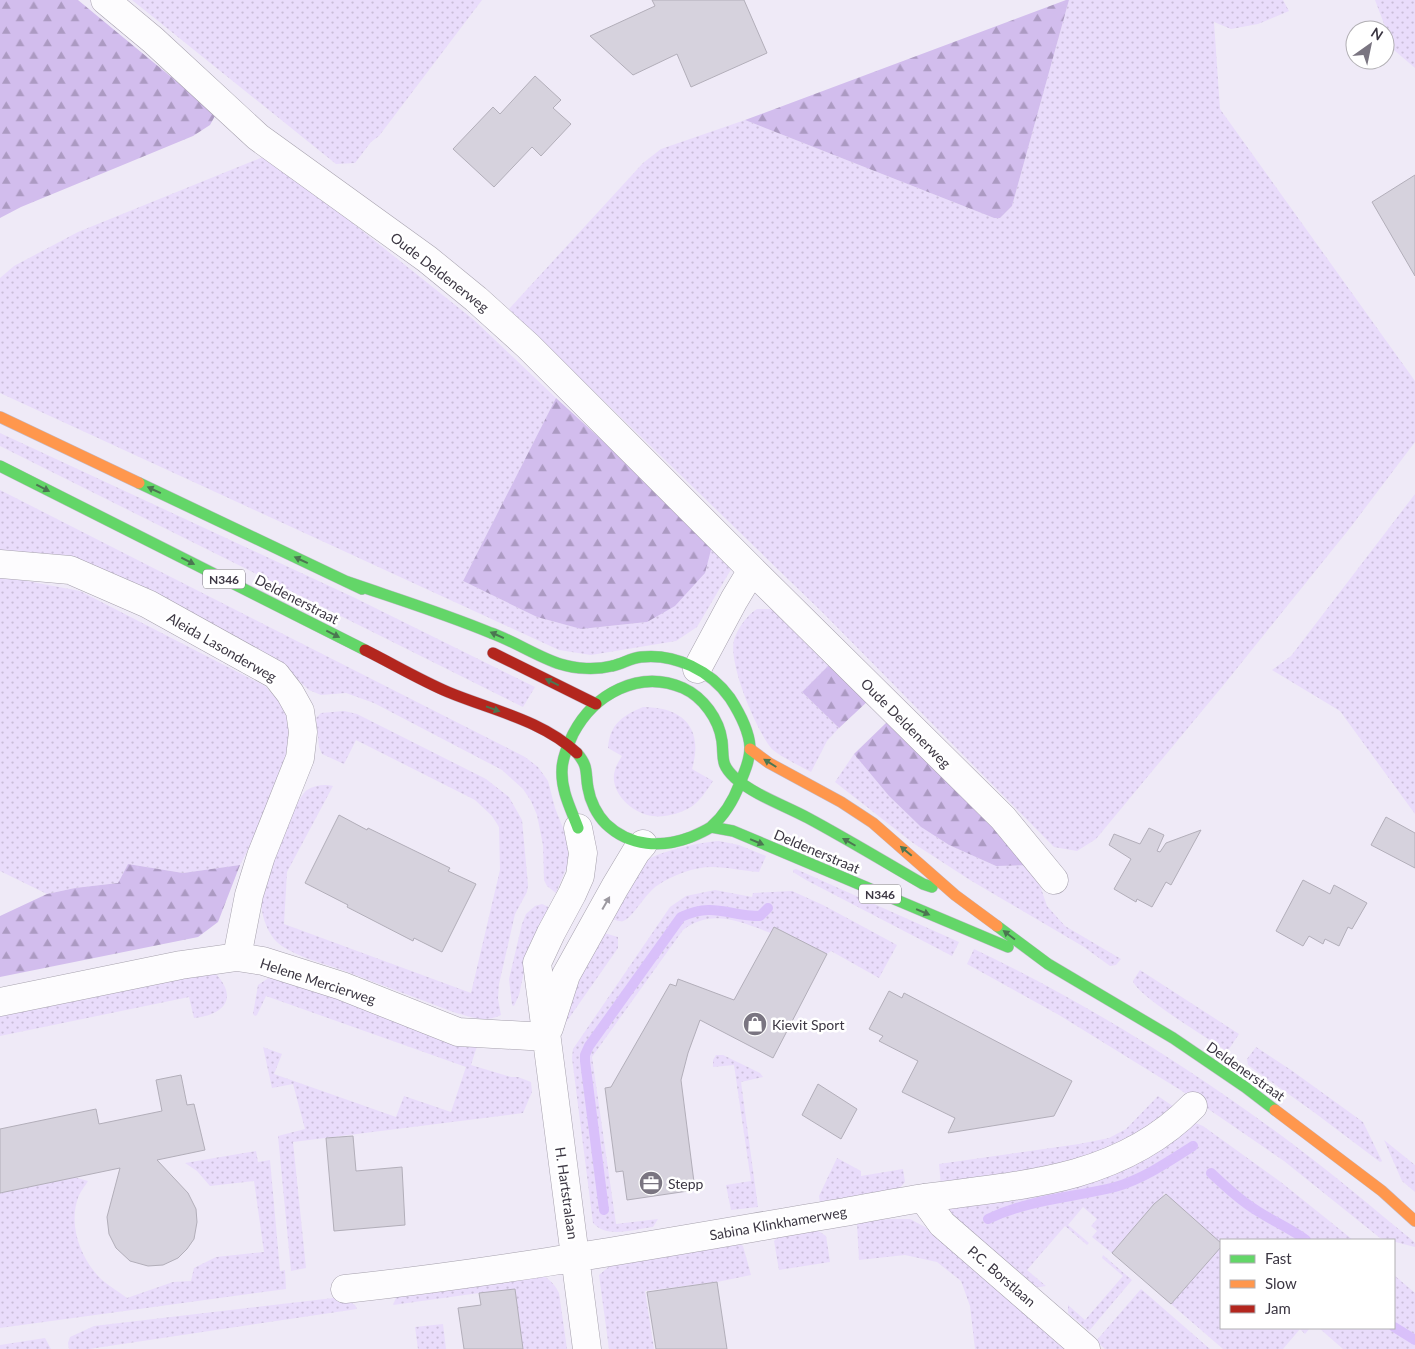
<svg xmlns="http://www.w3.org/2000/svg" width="1415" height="1349" font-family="Lato,sans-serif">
  <defs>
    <pattern id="grass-dots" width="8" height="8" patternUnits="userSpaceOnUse" patternTransform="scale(1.25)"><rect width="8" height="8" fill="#e9dcfb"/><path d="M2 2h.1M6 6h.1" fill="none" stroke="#c9bdd8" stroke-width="1.8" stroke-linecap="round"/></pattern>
    <pattern id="forest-firs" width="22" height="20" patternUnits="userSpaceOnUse" patternTransform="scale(1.25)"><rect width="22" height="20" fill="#d2bded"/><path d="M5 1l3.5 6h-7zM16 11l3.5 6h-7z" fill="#ac9ac2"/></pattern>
  </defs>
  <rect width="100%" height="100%" fill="#efeaf7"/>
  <path fill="url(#grass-dots)" d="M132,0h350l-103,136 -8,6 -16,21 -19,1z
    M1069,0h214l6,11 -31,13 -27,5 -17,-7 6,87 195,272v61l-65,86 -124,154 -130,157 -19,12 -23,-4 -232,-235 -313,-303 134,-146 18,-14 84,-29 249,98h6l12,-12z
    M1375,0h40v68l-21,-18z
    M263,157l53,37 158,126 82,78 -93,183 74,36 44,12 66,-7 66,-80 23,19 -39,66 -21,14 -85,14 -32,-5 -559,-257v-115l14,-12 64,-34z
    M0,433l353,164 182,90 -12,20 -523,-261z
    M0,490l525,267 13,10 10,14 7,27 10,25 5,26 -14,34 -9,-7 -3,-6 -1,-35 -6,-30 -6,-14 -8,-12 -21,-19 -128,-67 -28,-10 -25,2 -12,-5 -29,-27 -208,-106 -72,-7z
    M1415,494v320l-75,-103 -68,-41 19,-14z
    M0,578h11l69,13 185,95 22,24 8,27 -7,36 -48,92 -57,8 -55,-9 -10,19 -43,5 -28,6 -47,-23z
    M757,609h13l15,5 47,48 -30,30 37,36 -12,13 -16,31c-9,-5 -34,-17 -40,-24 -15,-19 -43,-84 -37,-108 4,-12 12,-24 23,-31z
    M643,707c40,0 61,21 49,62l21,12c-6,9 -13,20 -22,26 -9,6 -28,11 -38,9 -20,-2 -45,-24 -38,-46 1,-5 5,-10 7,-14l-14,-8c2,-24 14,-32 35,-41z
    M344,711l13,3 129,65 23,18 13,23 6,65 -1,7 -12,22 -16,70 -1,15 3,16c-16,8 -29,2 -45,-2 -38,-14 -76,-29 -114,-43 -19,-7 -54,-15 -68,-31 -11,-14 -16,-36 -11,-54 3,-14 34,-89 44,-95 8,-5 18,-6 26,-4l-46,86 -3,52 187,69 29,-123 -1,-43 -7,-11 -17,-16 -119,-60 -12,24 -22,-10 -3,-7 -3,-29 5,-5z
    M854,754l35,42 32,31 28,18 47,21 37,-1 14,41 18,20 56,33 -5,6 -6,1 -26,-19 -114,-67 -57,-37 -78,-61z
    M719,841l20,4 27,11 -7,16c-16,-1 -31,-5 -47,-5 -18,0 -39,8 -54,18 -12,7 -25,33 -35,36 -5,1 -10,-2 -15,-4 8,-13 24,-45 33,-53 13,-12 60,-22 78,-23z
    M796,869l163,73 -7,14 -146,-76 -13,-8v-2z
    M715,890l37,7 1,-4 39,-2 31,14 74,40 -18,33 -48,-27 -4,3 -53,-27 -3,6c-31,-11 -59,-25 -88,-3l-91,127 24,167 42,-5 -5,8c-19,2 -46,12 -60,-4l-21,-165 1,-9 97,-142 16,-11z
    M542,904l9,4 -24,50 -8,37 -5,11 -2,-1 -3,-26 13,-55 4,-10 9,-8z
    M604,933l14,4v11l-51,73 -3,2 3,-21z
    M974,949c113,54 220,121 320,196 40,30 79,63 118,95l3,3v4l-35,-9 -96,-77 -102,-70 -123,-76 -92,-51z
    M1140,970l99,64 -10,15 -4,1c-16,-11 -89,-55 -92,-69z
    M216,974c23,25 7,41 -22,44l-5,-21 -189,39v-23l184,-38z
    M273,975l204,71 -6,19 40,12h7l13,5 1,10 -9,21 -230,29 13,126 -15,3 -13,-135 27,-7 -12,-45 -21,4 -9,-41 19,7 -8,20 122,43 8,-21 47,16 15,-45 -200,-71 -9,19 -2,1 -2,-2 5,-29z
    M1256,1047l35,23 72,52 19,39 -2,1 -65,-49 -67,-48 -1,-6z
    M716,1055h7l37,18 3,4 -22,5 17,125 -27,3 -5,-25 25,-4 -17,-116 -21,2v-7z
    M1158,1096l19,13 -70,49 -166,28 -2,-22 140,-20 30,-6 17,-9z
    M1193,1122l10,4 79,57 71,57h-132v3l-57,-50 -1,2 4,4 -13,5 -42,49 -20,-16 5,-6 -6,-5 6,-7 -14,-12 -15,18 21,18 -2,2 -22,-19 -38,44 19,16 -12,2 -88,-78 1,-5z
    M1384,1140l31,25v27l-13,-11z
    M256,1151l2,11 12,-2 10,111 5,-1 1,19 -286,39v-135l74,-16 14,4c-3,5 -8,11 -10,17 -10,28 3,62 24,82 7,6 17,12 25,18l46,-16 18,-1 3,-13 22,-11 48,-5 -10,-71 -44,5 -13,-15 -12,-8z
    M837,1158l24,13v5l42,-7 2,13 -8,9 -77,12 -1,-7z
    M888,1219h22l15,8 29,22 114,100h-93l-5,-43 -9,-25 -24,-19 -32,-7 -46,5 -2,-37z
    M817,1230l9,6 4,26 -51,8 -5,-29 6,-6z
    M736,1242l7,4 8,29 -34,7 -72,9 9,58h-45l-10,-74 13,-11z
    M1217,1242l4,3v83h89l-5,6 -5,-5 -17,20h-60l-52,-45 43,-49z
    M1103,1255l29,25 -43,51 -21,-18v-8l17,15 38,-44 -21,-18z
    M538,1272c10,6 16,11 21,21l8,56h-44l-44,-56 -86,12 5,-12z
    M1394,1275l21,18v56h-72l-24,-21h75z
    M1141,1289l69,60h-105l-9,-8z
    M342,1297l13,8 2,4 -268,40h-20l-1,-6 2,-6 24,-11z
    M443,1324l3,25h-28l-3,-22z
    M45,1338l6,11h-51v-4z"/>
  <path fill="url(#forest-firs)" d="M0,0h78l138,114 -6,11 -17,11 -172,71 -21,11z
    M1066,0h3l-57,206 -12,12h-6l-249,-98z
    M556,398l157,144 -8,31 -30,33 -28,16 -66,7 -44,-12 -74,-36z
    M832,662l37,38 -30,28 -37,-36z
    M887,722l146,143 -37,1 -47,-21 -28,-18 -32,-31 -35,-42z
    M128,864l55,9 57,-8 -22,57 -20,15 -198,40v-61l47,-22 28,-6 43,-5z"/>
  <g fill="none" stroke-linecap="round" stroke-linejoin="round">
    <path stroke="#d9c0fa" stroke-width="10" d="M1211,1173c15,14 30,28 48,39 16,10 32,17 47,28
      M604,1210l-19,-149v-6l4,-9 92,-129c33,-15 47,-1 79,-1l8,-8
      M988,1219c42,-20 83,-21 127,-32 28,-8 53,-25 78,-41
      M1394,1327l21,13"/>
  </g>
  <path fill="#d6d2dd" stroke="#b2aeb9" d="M652,0h92l23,53 -76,34 -14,-33 -44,21 -43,-39 65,-30z
    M535,76l26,24 -8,8 18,16 -30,32 -9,-9 -38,40 -41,-38 40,-42 7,7z
    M1415,175v101l-43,-74z
    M339,815l28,15 1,-2 82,40 -2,3 28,13 -34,68 -28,-14 -1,3 -66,-34 1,-2 -43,-22z
    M1386,817l29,16v35l-44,-23z
    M1149,828l15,7 -7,16 3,1 6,-9 35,-13 -30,55 -5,-3 -14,25 -15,-8 -1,3 -22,-13 17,-30 -22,-14 5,-11 26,10z
    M1303,880l27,14 4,-9 33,18 -15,26 -4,-2 -9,19 -14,-7 -2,5 -14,-8 -6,10 -27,-15z
    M774,927l53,27 -54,104 -73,-38 -12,33 -7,27 14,110 -68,10 -4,-29 -7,1 -11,-84 6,-1 59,-103 6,2 2,-7 56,21z
    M889,991l13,7 2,-5 168,88 -18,35 -106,17 7,-15 -53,-26 16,-31 -39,-20 4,-5 -14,-7z
    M181,1075l6,30 7,-1 11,46 -48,10 31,33 8,16 1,13 -3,17 -7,10 -9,9 -15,7 -15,1 -18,-5 -14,-13 -7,-14 -2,-17 13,-49 -120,25v-64l96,-20 3,15 63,-13 -6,-31z
    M818,1084l39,25 -16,30 -39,-24z
    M353,1136l3,35 46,-4 3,58 -71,6 -8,-93z
    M1166,1194l55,49v4l-50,57 -59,-51 42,-49z
    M717,1282l10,67h-71l-9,-57z
    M515,1289l8,60h-59l-6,-41 23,-3 -2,-12z"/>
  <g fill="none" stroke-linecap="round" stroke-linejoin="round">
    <g stroke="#a6a1ad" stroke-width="29">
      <path id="street" d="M105,0l48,40 105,97 169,122 49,40 52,47 224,224 251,248 51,62
        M0,564l70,6 78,34 128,71 14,18 10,18 3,21 -3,26 -39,98 -12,39 -12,62
        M697,669l37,-69 18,-30
        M578,828l5,25 -3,23 -8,18 -21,39 -14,30 50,386
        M0,1002l181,-37 56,-8 26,4 79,25 116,46 88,5
        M549,1028l17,-53 49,-88 21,-35 7,-8
        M923,1198l19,26 144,125
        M345,1289c168,-18 334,-49 500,-77 26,-5 52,-10 79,-14 50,-7 102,-11 152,-25 45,-13 84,-33 117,-67"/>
    </g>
    <g stroke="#c2bccb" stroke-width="12">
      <path id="fast" d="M0,466l365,184
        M139,483l223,106
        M345,581c49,17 98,32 146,52 23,8 47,24 69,31 16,5 36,6 52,2 10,-2 19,-8 29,-9 34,-4 70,14 89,41 9,14 19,32 20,49 0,12 -5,24 -10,36 -6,16 -15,32 -29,44 -6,4 -13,7 -20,10 -29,11 -61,10 -85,-13 -9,-9 -16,-23 -18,-36 -3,-16 1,-21 -11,-35
        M711,827l22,4 275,116
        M578,828c-7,-19 -17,-37 -16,-58 0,-12 6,-25 11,-36 21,-40 66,-65 110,-46 20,9 36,31 39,53 2,18 -2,23 13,37 21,18 49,27 73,40 39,21 77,44 115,66l9,3
        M997,926l51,38 125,74 72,49 30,23"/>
    </g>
    <g stroke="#c2bccb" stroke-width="12">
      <path id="slow" d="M0,417l139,66
        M750,749l19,14 72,39 32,21 82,72 42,31
        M1275,1110l107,81 33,30"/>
    </g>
    <g stroke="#c2bccb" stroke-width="12">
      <path id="jam" d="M365,650c28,14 55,30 83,42 43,18 94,28 129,61
        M493,653l103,51"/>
    </g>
    <use href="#street" stroke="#fdfcfe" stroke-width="28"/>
    <use href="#fast" stroke="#63d668" stroke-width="11"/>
    <use href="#slow" stroke="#ff974d" stroke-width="11"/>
    <use href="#jam" stroke="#b3261e" stroke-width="11"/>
  </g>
  <defs><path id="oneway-solid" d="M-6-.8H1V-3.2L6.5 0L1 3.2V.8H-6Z" transform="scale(1.25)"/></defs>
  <g fill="#4b7651">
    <use href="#oneway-solid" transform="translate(43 488) rotate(27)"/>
    <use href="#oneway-solid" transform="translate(154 490) rotate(-155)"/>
    <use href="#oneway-solid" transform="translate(301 560) rotate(-155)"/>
    <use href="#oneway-solid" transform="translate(188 561) rotate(27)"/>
    <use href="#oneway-solid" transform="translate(333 634) rotate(27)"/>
    <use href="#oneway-solid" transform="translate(497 635) rotate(-156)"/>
    <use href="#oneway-solid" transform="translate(552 682) rotate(-154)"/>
    <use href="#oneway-solid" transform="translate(493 709) rotate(20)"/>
    <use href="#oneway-solid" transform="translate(770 763) rotate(-148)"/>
    <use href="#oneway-solid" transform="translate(757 842) rotate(23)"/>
    <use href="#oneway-solid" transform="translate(849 842) rotate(-150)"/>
    <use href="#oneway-solid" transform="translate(906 851) rotate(-140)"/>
    <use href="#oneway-solid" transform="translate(923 912) rotate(23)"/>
    <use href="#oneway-solid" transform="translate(1009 935) rotate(-143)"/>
  </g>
  <use fill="#9c99a0" href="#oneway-solid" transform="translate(606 903) rotate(-60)"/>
  <defs>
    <g id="shop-disc" transform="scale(1.25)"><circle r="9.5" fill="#7a7581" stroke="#fff"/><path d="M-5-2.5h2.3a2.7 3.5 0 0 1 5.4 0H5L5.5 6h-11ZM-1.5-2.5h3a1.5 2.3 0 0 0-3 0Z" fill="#fff"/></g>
    <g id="office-disc" transform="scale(1.25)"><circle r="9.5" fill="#7a7581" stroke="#fff"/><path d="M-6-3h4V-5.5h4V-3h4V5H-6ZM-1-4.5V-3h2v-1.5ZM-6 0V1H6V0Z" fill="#fff"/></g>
  </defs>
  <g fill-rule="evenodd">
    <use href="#shop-disc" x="755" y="1024"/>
    <use href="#office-disc" x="651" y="1183"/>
  </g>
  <g text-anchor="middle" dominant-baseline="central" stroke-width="5" stroke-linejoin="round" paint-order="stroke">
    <g fill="#fff" stroke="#76727b" stroke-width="1">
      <rect x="203" y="569.5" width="42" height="19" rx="4"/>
      <rect x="859" y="884.5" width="42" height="19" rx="4"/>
    </g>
    <g font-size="12" font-weight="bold" fill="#3b3642">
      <text x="224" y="579">N346</text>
      <text x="880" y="894">N346</text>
    </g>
    <g font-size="14" fill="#3b3642" stroke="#fff">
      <text transform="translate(440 272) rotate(38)">Oude Deldenerweg</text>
      <text transform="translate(297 599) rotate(27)">Deldenerstraat</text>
      <text transform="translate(222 647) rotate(30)">Aleida Lasonderweg</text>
      <text transform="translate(906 723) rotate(45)">Oude Deldenerweg</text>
      <text transform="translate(817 851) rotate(23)">Deldenerstraat</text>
      <text transform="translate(318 981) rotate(18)">Helene Mercierweg</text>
      <text transform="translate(1246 1071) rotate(35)">Deldenerstraat</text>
      <text transform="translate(567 1193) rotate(82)">H. Hartstralaan</text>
      <text transform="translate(778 1223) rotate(-10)">Sabina Klinkhamerweg</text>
      <text transform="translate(1002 1276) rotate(41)">P.C. Borstlaan</text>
    </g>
    <g font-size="14" fill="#3b3642" stroke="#fff" text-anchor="start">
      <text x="772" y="1024">Kievit Sport</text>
      <text x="668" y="1183">Stepp</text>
    </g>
  </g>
  <rect x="1220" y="1239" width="175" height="90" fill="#ffffff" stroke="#b1afb3"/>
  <rect x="1230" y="1255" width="25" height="8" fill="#63d668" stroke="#b1afb3"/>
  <text x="1265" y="1264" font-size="15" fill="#3b3642">Fast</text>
  <rect x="1230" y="1280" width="25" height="8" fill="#ff974d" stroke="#b1afb3"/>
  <text x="1265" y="1289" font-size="15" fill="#3b3642">Slow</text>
  <rect x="1230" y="1305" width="25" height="8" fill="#b3261e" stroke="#b1afb3"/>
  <text x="1265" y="1314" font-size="15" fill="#3b3642">Jam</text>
  <g transform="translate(1370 45) rotate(33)"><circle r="24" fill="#ffffff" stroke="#b1afb3"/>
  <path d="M0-4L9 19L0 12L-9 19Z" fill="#7a7581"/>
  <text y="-8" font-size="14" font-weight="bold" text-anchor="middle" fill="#3b3642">N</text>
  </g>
</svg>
